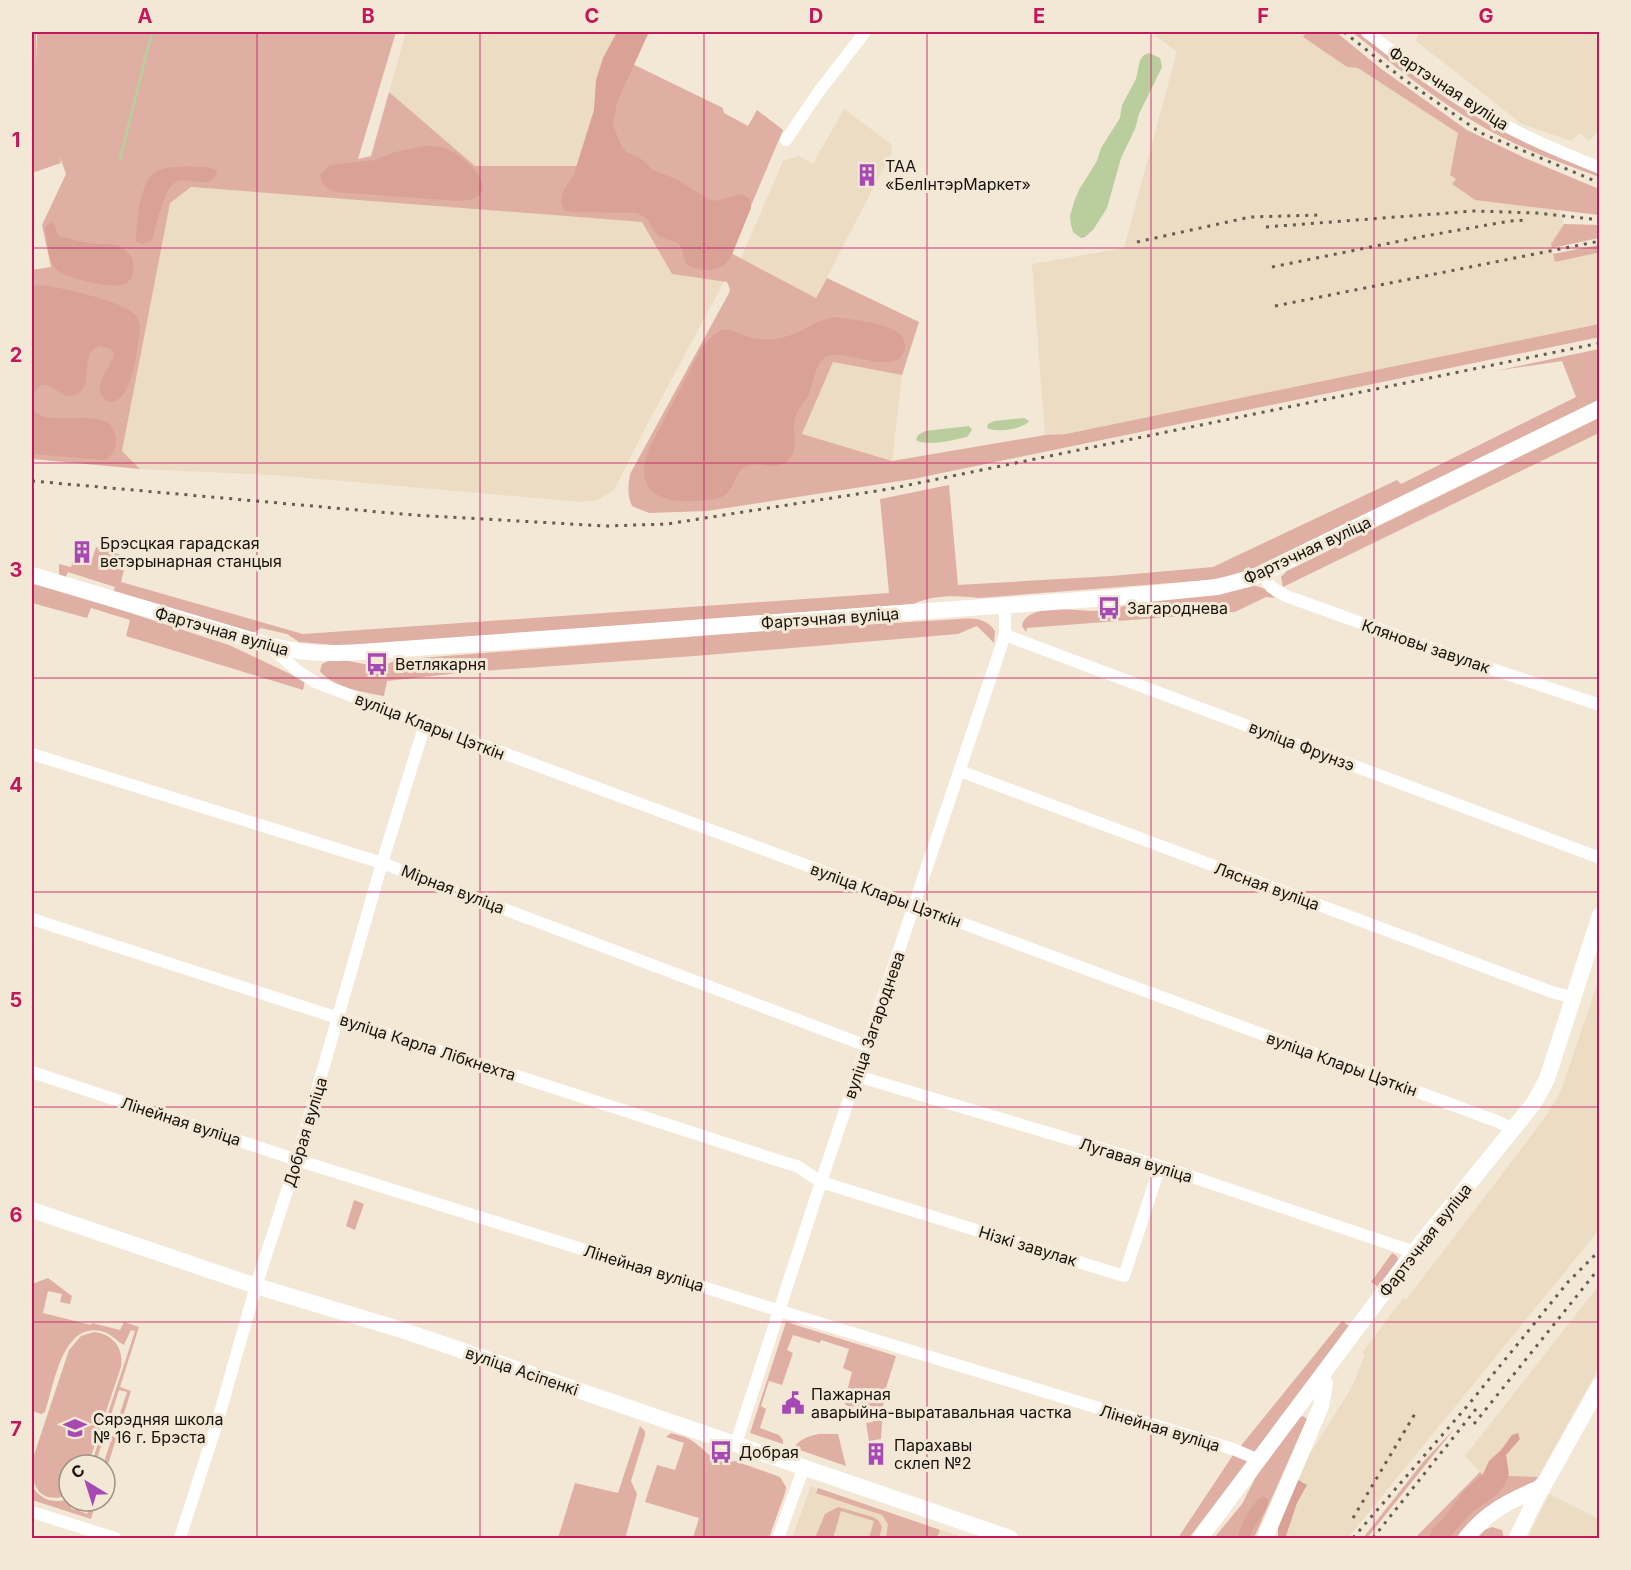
<svg xmlns="http://www.w3.org/2000/svg" width="1631" height="1570" font-family="Inter,sans-serif">
  <rect width="100%" height="100%" fill="#f3e8d6"/>
  <path fill="#ebdcc3" d="M406,32h216l-21,134h-126l-86,-74z
    M1150,32h154l2,1 -3,4 44,30 11,1 101,65 -9,41 6,5 -4,5 23,16 83,8 6,16 -13,20 4,18 42,-9 3,9 -1,62 -415,87 -118,23 -21,1 -13,-171 92,-16 53,-197z
    M1419,32h180v104l-3,-2 -7,7 -9,-8 -9,8 -49,-17 -106,-83z
    M844,109l47,35 1,8 -76,146 -75,-40 42,-97 16,-5 14,8z
    M191,187l451,35 30,52 53,6 -76,141 -35,69 -16,10 -16,2 -308,-27 -134,-6 -18,-18 33,-180 15,-68z
    M833,362l69,13 -10,86 -90,-26z
    M1599,979v251l-251,308h-60l-2,-1 11,-34 9,-18 -11,-7 57,-91 13,-32 -3,-2 41,-55 3,2 138,-181 17,-28z
    M1599,1285v82l-61,110 -55,-2 -18,-19z
    M811,1486l154,52h-173z
    M1549,1494l50,25v19h-71z"/>
  <path fill="#dfafa4" d="M32,32h4v29l1,-29h359l-38,127 13,-3 18,-64 86,74h125l12,-112 111,54 1,5 24,13 9,-16 26,20 -52,123 85,45 11,-20 92,44 -17,53 -69,-13 -31,72 90,27 153,-26 21,-1 533,-110 1,13 -687,142 -206,32 -58,2 -17,-7c-5,-11 -4,-20 -2,-32l99,-181 1,-4 -3,-7 -55,-8 -30,-52 -451,-35 -21,16 -48,248 18,18 -108,-10v-189l19,-3 -9,-42 24,-51 -6,-17 1,6 -29,10z
    M1304,32h32l44,36 87,62 58,28 74,31v26l-124,-15 -23,-16 4,-5 -6,-4 8,-42 -100,-65 -11,-1 -44,-30 3,-4z
    M1352,32h7c39,31 80,64 123,88 38,22 77,37 117,53v4c-41,-15 -83,-30 -121,-53 -45,-26 -86,-60 -126,-92z
    M1564,224l35,1v13l-47,10 -1,-4z
    M1599,245v16l-2,-8 -42,9 -2,-8z
    M1599,349v51l-342,167 -31,10 -17,3 -231,18c-21,-3 -46,-3 -65,6l-567,42 -47,-4 -12,-8 -26,-6 -8,5 -140,-39 2,-7 -47,-15 -3,7 -6,-5v-10l12,3 3,-9 17,5 5,-16 28,9 2,5 -5,21 182,52 586,-41 -9,-94 69,-14 9,100 153,-9 102,-9 184,-87 4,4 175,-87 -14,-36 -67,10z
    M1599,418v15l-316,154 -2,-10 6,-6z
    M32,581l197,64 76,36 -2,9 -177,-54 4,-16 -39,-12 -4,10 -55,-15z
    M1254,585l11,4 10,9 -9,-1 -31,15 -208,16 -1,4 -4,-6c4,-23 51,-16 69,-15 14,0 29,-3 42,-8l92,-10z
    M960,619c14,-1 26,-1 35,12l-1,12 -17,-17 -19,8 -263,22 -227,16 -81,9 -3,15c-18,-3 -52,-9 -64,-25l2,-7c23,-14 51,13 73,-4l383,-30z
    M354,1200l10,4 -9,26 -9,-4z
    M1392,1253l5,3 1,4 -18,28 -9,-6z
    M48,1278l24,18 -2,8 -10,-2 2,-8 -14,-3 -5,22 48,12 1,-2 28,7 4,-8 15,5 -19,60 11,4 -26,83v-9h-2l24,-73 -8,-2 -24,75h-4l44,-134 -4,-1 -7,15c-8,-4 -13,-12 -23,-14 -39,-9 -47,55 -56,81l-4,2 -9,-3v-127z
    M1342,1321l8,6 -96,126 -14,-6z
    M786,1322l110,34 -12,38 -3,45 -12,2 -3,-18 7,-1 -3,-17 -21,2 -5,-4 8,-31 -9,-4 6,-19 -28,-9 -1,3 -27,-8 -6,15 6,3 -11,32 -13,-4 -8,25 5,3 -6,19 19,7 4,5v4l-33,-11z
    M94,1332c19,2 30,16 27,35l-33,98h-19v30c-28,10 -39,-8 -37,-34l37,-111 12,-14z
    M1303,1416l4,3 -53,119h-40l28,-34 17,-33 40,-53z
    M640,1426l5,5v4l-14,46 6,13 -11,42 9,2h-77l17,-55 43,10z
    M1455,1428l-88,110h-4l60,-76z
    M671,1433c6,2 13,3 18,6 17,9 24,28 46,22l45,16 6,10 -1,6 -16,45h-76l6,-20 -54,-16 12,-37 18,5 9,-27 -18,-6z
    M819,1434h19l8,32 -52,-18c5,-9 15,-12 25,-14z
    M1233,1455l15,5 -59,78h-11z
    M1480,1472l3,3 55,2 -4,5c-35,17 -53,23 -77,56h-42z
    M32,1486c9,14 21,18 37,13v2h5l-3,7 4,2 4,-9h4l-3,10 7,3 5,-13h4l-5,18 -59,-19z
    M818,1488l122,42 -3,8h-51l2,-14 -6,-9 -66,-22z
    M838,1507l35,10 5,3 4,7 -3,11h-10l5,-17 -33,-10 -8,27h-18l10,-24z
    M1492,1527l10,3 2,8h-27l8,-8z"/>
  <path fill="#daa296" d="M617,32h32l-32,70 -4,23 7,18 6,9 14,6 13,12 23,9 29,18 9,4 28,-7 8,5 1,9 -20,49c-10,16 -30,16 -45,7l-4,-15 -4,-6 -18,-6 -5,-5 -8,-13 -10,-6 -64,-1 -9,-2 -3,-8 2,-11 11,-17 20,-64 2,-30 7,-22z
    M424,146c8,0 16,0 23,3 23,9 61,50 12,52l-123,-9c-9,-3 -15,-7 -16,-17l10,-10 45,-5 20,-8z
    M206,167l10,3 1,4c-9,18 -30,0 -43,9 -10,7 -18,44 -22,57l-8,4 -8,-2c0,-19 4,-66 23,-72 14,-5 32,-3 47,-3z
    M52,221l7,15 28,7 30,2c17,9 18,16 15,33 -3,3 -6,6 -11,7 -13,3 -58,-7 -66,-17 -8,-11 -8,-29 -10,-41z
    M41,285c18,2 80,16 92,28 4,3 6,8 7,13 -3,19 -5,78 -32,76 -20,-15 3,-32 6,-48l-4,-5 -10,-3c-26,8 2,49 -34,50l-18,-11h-6c-10,7 -12,15 -8,26 16,15 54,0 75,12 10,12 10,30 -5,37l-72,-6v-168z
    M836,317c16,4 72,5 69,30 -5,33 -58,1 -77,9 -14,6 -14,28 -20,40 -4,6 -9,12 -12,19 -6,16 6,35 -10,47 -11,8 -24,0 -36,3 -15,4 -14,21 -25,30 -7,5 -18,5 -26,6 -32,2 -63,-5 -53,-44 4,-13 12,-25 18,-37 13,-24 25,-48 38,-73 27,-32 28,-11 58,-8 8,1 20,0 28,-3 19,-5 25,-16 48,-19z
    M1518,1433l2,6 -14,16 3,19 -5,12 -10,11 -21,14 -24,27h-20l4,-10 10,-9 20,-27 20,-18 6,-13 12,-11 11,-15z
    M1295,1478l12,7 -10,18 -11,33 2,2h-10v-16z
    M1263,1496l5,3c1,14 -16,25 -18,39h-13c4,-12 14,-36 26,-42z"/>
  <path fill="#b9cd9d" d="M1149,53l11,5 2,9 -23,47 -4,15 -14,29 -14,50 -14,22 -8,7 -4,1 -8,-6 -2,-7 -1,-9 4,-14 5,-12 18,-29 4,-13 19,-30 2,-13 14,-26 4,-19 4,-5z
    M1024,418l5,3c-5,8 -34,12 -42,7l1,-4 6,-3z
    M969,426l3,4 -5,7c-13,3 -41,10 -51,3l2,-5 7,-4z"/>
  <g fill="none" stroke-linecap="round" stroke-linejoin="round">
    <path stroke="#b9cd9d" stroke-width="3" d="M120,159l32,-127"/>
    <path stroke="#fff" stroke-width="12" d="M1367,32c47,37 99,74 153,101 25,13 53,24 80,35
      M786,140l34,-50 45,-58
      M1262,573l9,14 15,9 170,61 144,48
      M1005,635l595,223
      M269,646l30,26 16,10 110,42 1071,397 17,8
      M32,754l350,109 485,183
      M960,771l592,221 22,6
      M32,919l754,244 11,3 24,16 303,94 36,-110
      M32,1072l265,88 483,151 453,138 26,11
      M857,1076l303,90 254,86
      M736,1443l85,-261 184,-547v-29
      M32,1512l83,26
      M180,1538l37,-115 39,-137 41,-126 85,-297 43,-139
      M778,1538l26,-71"/>
    <path stroke="#fff" stroke-width="16" d="M32,575l236,70c35,9 57,9 93,7l747,-54 109,-11 35,-9 348,-170
      M32,1210l224,76 146,44 608,208
      M1200,1538l214,-286 120,-149 13,-24 53,-164
      M1265,1538l56,-132 4,-22 -3,-9
      M1466,1538c22,-27 45,-38 76,-51
      M1517,1538l15,-32 68,-121"/>
    <path stroke="#635e53" stroke-width="3" stroke-dasharray="3 6" stroke-linecap="butt" d="M1344,32l58,46 79,55 119,50
      M1266,227l208,-16 63,2 63,7
      M1137,242l113,-25 70,-2
      M1272,267l153,-31 85,-15 16,-1
      M1275,306l325,-65
      M32,481l381,34 193,11 61,-2 222,-35 711,-146
      M1474,1424l126,-157
      M1353,1518l63,-106
      M1353,1538l116,-134 99,-122 32,-32
      M1373,1538l103,-129"/>
  </g>
  <path fill="none" stroke="#c2185b" stroke-width="1.5" stroke-opacity="0.55" d="M257,32v1506M480,32v1506M704,32v1506M927,32v1506M1151,32v1506M1374,32v1506M32,248h1568M32,463h1568M32,678h1568M32,892h1568M32,1107h1568M32,1322h1568"/>
  <defs>
    <g id="building-bare" transform="scale(1.8)"><path d="M-4-6H4V6H1V3H-1V6H-4ZM-2.5-4.3h1.7v1.8h-1.7ZM.8-4.3h1.7v1.8H.8ZM-2.5-1h1.7V.8h-1.7ZM.8-1h1.7V.8H.8Z" fill="#a749b3" stroke="#f3e8d6" stroke-width="2.5" paint-order="stroke"/></g>
    <g id="bus-bare" transform="scale(1.8)"><path d="M-5-6H5V4H4V6H2V4H-2V6H-4V4H-5ZM-3.5-4V0h7V-4ZM-3.5 1.2v1.5H-2V1.2ZM2 1.2v1.5H3.5V1.2Z" fill="#a749b3" stroke="#f3e8d6" stroke-width="2.5" paint-order="stroke"/></g>
    <g id="civic-bare" transform="scale(1.8)"><path d="M-.6-6.5H3V-4.5H.6V-3L4-1V1h2V6H-6V1h2V-1L-.6-3ZM-1.2 2.5V6h2.4V2.5Z" fill="#a749b3" stroke="#f3e8d6" stroke-width="2.5" paint-order="stroke"/></g>
    <g id="school-bare" transform="scale(1.8)"><path d="M0-5L7-2L0 1L-7-2ZM-4 1L0 2.5L4 1V4Q0 6-4 4Z" fill="#a749b3" stroke="#f3e8d6" stroke-width="2.5" paint-order="stroke"/></g>
  </defs>
  <g fill-rule="evenodd">
    <use href="#building-bare" x="867" y="175"/>
    <use href="#building-bare" x="82" y="552"/>
    <use href="#bus-bare" x="1109" y="608"/>
    <use href="#bus-bare" x="377" y="664"/>
    <use href="#civic-bare" x="793" y="1403"/>
    <use href="#school-bare" x="75" y="1428"/>
    <use href="#bus-bare" x="721" y="1452"/>
    <use href="#building-bare" x="876" y="1454"/>
  </g>
  <g text-anchor="middle" dominant-baseline="central" stroke-width="6" stroke-linejoin="round" paint-order="stroke">
    <g font-size="16" fill="#16130c" stroke="#f3e8d6">
      <text transform="translate(1449 88) rotate(33)">Фартэчная вуліца</text>
      <text transform="translate(1307 550) rotate(-25)">Фартэчная вуліца</text>
      <text transform="translate(830 618) rotate(-4)">Фартэчная вуліца</text>
      <text transform="translate(222 631) rotate(16)">Фартэчная вуліца</text>
      <text transform="translate(1426 646) rotate(19)">Кляновы завулак</text>
      <text transform="translate(430 726) rotate(21)">вуліца Клары Цэткін</text>
      <text transform="translate(1302 746) rotate(21)">вуліца Фрунзэ</text>
      <text transform="translate(1267 886) rotate(20)">Лясная вуліца</text>
      <text transform="translate(453 889) rotate(21)">Мірная вуліца</text>
      <text transform="translate(886 895) rotate(20)">вуліца Клары Цэткін</text>
      <text transform="translate(874 1025) rotate(-71)">вуліца Загароднева</text>
      <text transform="translate(428 1047) rotate(18)">вуліца Карла Лібкнехта</text>
      <text transform="translate(1342 1064) rotate(20)">вуліца Клары Цэткін</text>
      <text transform="translate(181 1121) rotate(18)">Лінейная вуліца</text>
      <text transform="translate(305 1132) rotate(-73)">Добрая вуліца</text>
      <text transform="translate(1136 1160) rotate(17)">Лугавая вуліца</text>
      <text transform="translate(1425 1240) rotate(-52)">Фартэчная вуліца</text>
      <text transform="translate(1028 1246) rotate(17)">Нізкі завулак</text>
      <text transform="translate(644 1268) rotate(17)">Лінейная вуліца</text>
      <text transform="translate(522 1371) rotate(19)">вуліца Асіпенкі</text>
      <text transform="translate(1160 1428) rotate(17)">Лінейная вуліца</text>
    </g>
    <g font-size="16" fill="#16130c" stroke="#f3e8d6" text-anchor="start">
      <text x="885" y="166">ТАА<tspan x="885" dy="18">«БелІнтэрМаркет»</tspan></text>
      <text x="100" y="543">Брэсцкая гарадская<tspan x="100" dy="18">ветэрынарная станцыя</tspan></text>
      <text x="1127" y="608">Загароднева</text>
      <text x="395" y="664">Ветлякарня</text>
      <text x="811" y="1394">Пажарная<tspan x="811" dy="18">аварыйна-выратавальная частка</tspan></text>
      <text x="93" y="1419">Сярэдняя школа<tspan x="93" dy="18">№ 16 г. Брэста</tspan></text>
      <text x="894" y="1445">Парахавы<tspan x="894" dy="18">склеп №2</tspan></text>
      <text x="739" y="1452">Добрая</text>
    </g>
  </g>
  <rect width="1631" height="1570" fill="none" stroke="#f3e8d6" stroke-width="66"/>
  <g transform="translate(87 1483) rotate(322)"><circle r="28" fill="#f3e8d6" stroke="#9b9385" stroke-width="1.5"/>
  <path d="M0-4.5L10 22L0 15L-10 22Z" fill="#a749b3"/>
  <text y="-9" font-size="16" font-weight="bold" text-anchor="middle" fill="#16130c">С</text>
  </g>
  <rect x="33" y="33" width="1565" height="1504" fill="none" stroke="#c2185b" stroke-width="2"/>
  <g font-size="20" text-anchor="middle" font-weight="bold" fill="#c2185b">
    <text x="145" y="23">A</text>
    <text x="368" y="23">B</text>
    <text x="592" y="23">C</text>
    <text x="816" y="23">D</text>
    <text x="1039" y="23">E</text>
    <text x="1263" y="23">F</text>
    <text x="1486" y="23">G</text>
    <text x="16" y="147">1</text>
    <text x="16" y="362">2</text>
    <text x="16" y="577">3</text>
    <text x="16" y="792">4</text>
    <text x="16" y="1007">5</text>
    <text x="16" y="1222">6</text>
    <text x="16" y="1436">7</text>
  </g>
</svg>
